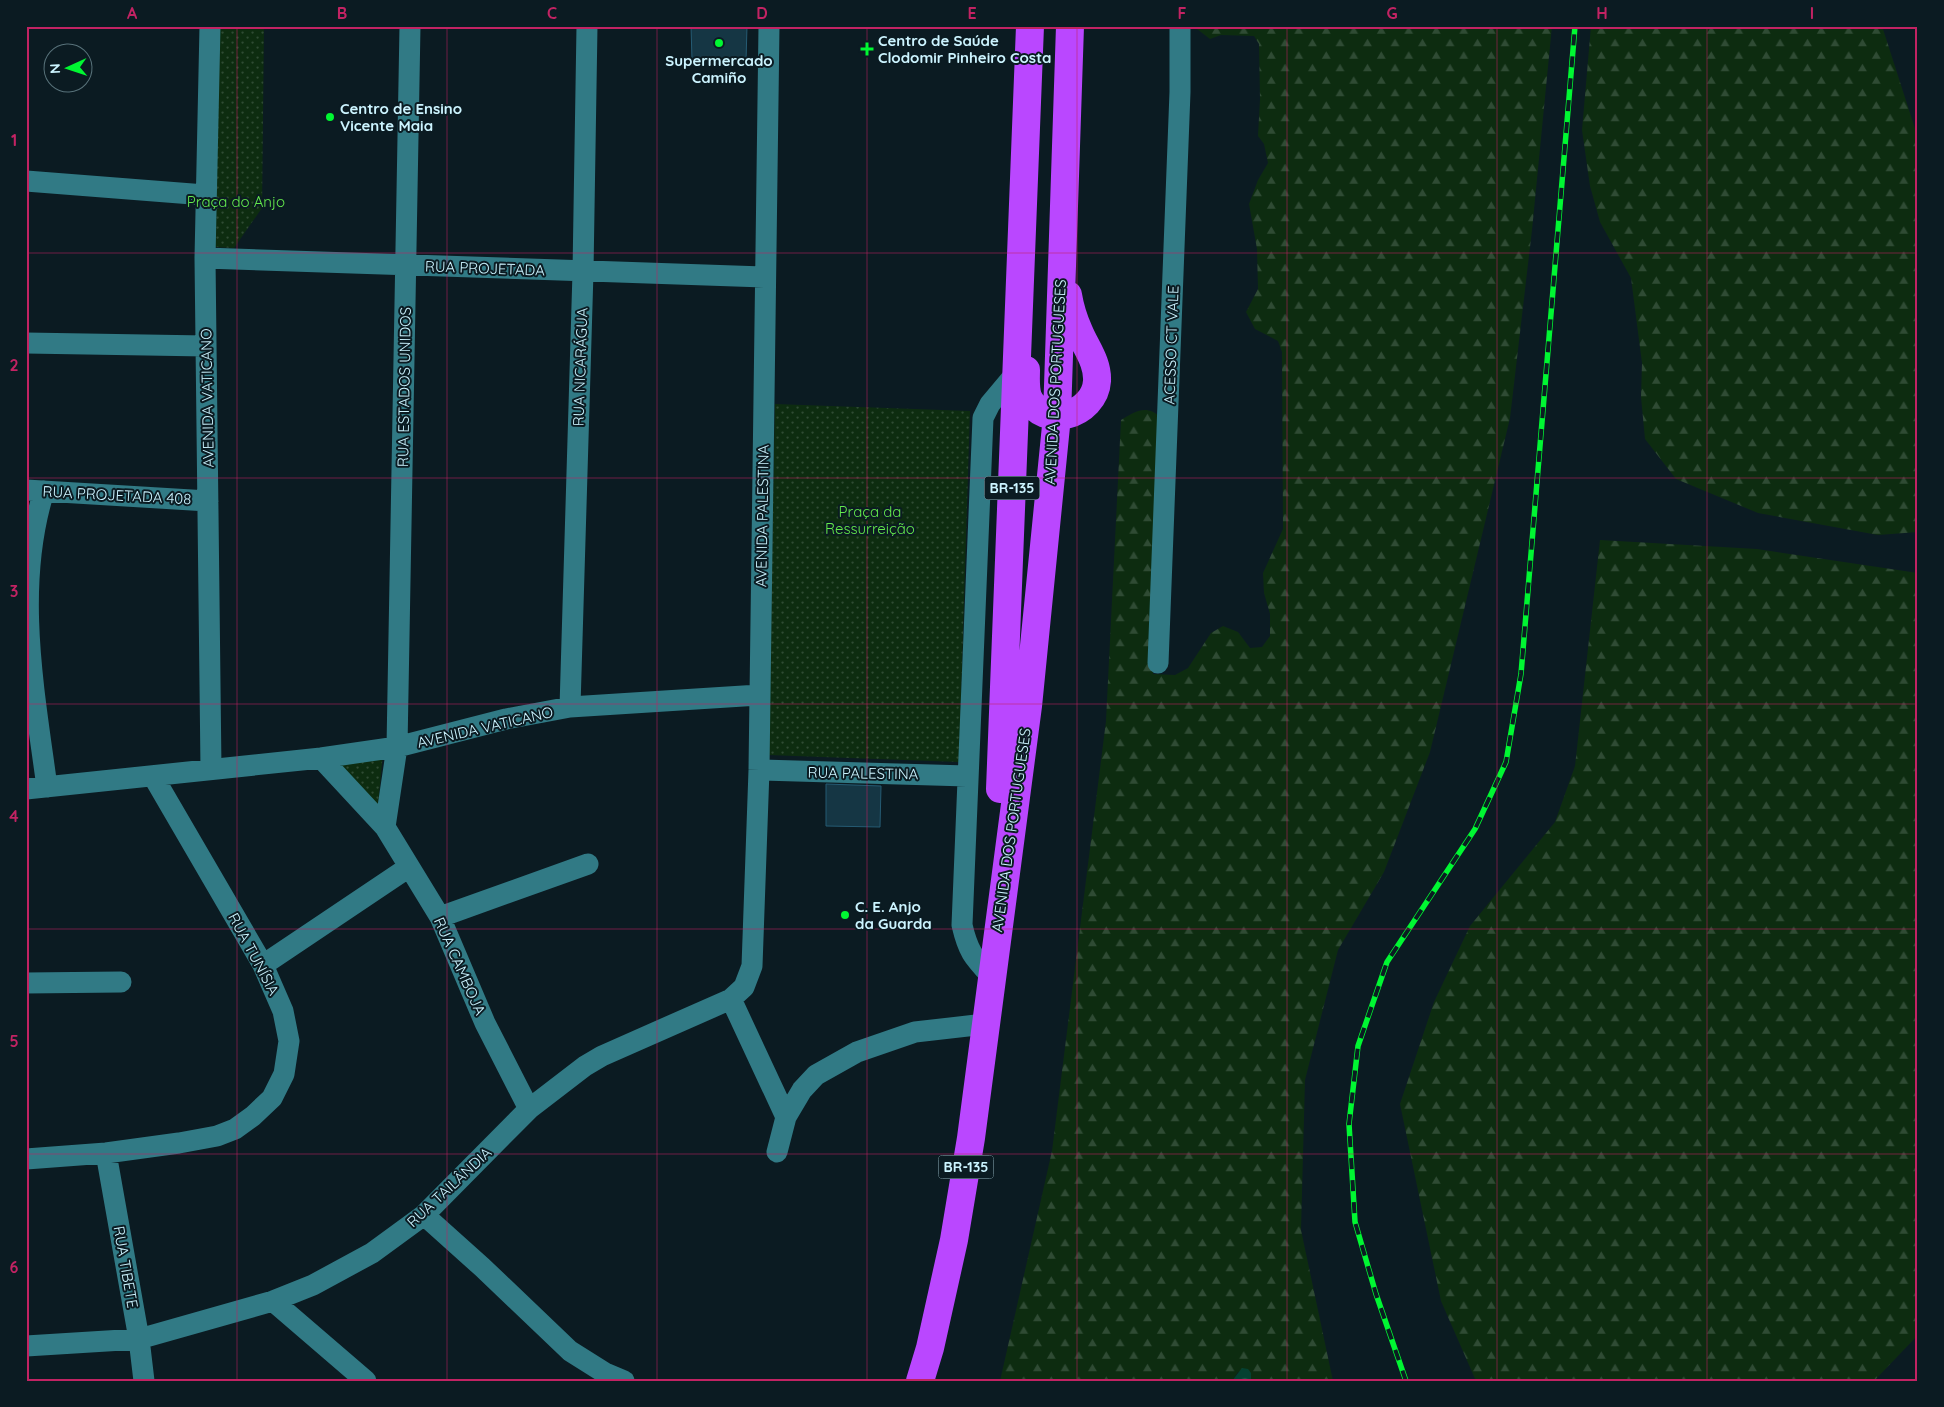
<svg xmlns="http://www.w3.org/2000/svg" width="1944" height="1407" font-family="Quicksand,sans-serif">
  <defs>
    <pattern id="grass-dots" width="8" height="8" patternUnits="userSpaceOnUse" patternTransform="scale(1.25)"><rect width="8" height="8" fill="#0d2c10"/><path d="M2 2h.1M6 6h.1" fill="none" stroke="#2f4b34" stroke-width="1.8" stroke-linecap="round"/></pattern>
    <pattern id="forest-firs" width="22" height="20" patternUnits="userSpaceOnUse" patternTransform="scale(1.25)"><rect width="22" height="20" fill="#0d2c10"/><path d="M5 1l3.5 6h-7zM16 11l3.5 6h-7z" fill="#2f4b34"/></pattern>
    <pattern id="water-waves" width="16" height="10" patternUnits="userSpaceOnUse" patternTransform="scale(1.25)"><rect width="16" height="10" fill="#044131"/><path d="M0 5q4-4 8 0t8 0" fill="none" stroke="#275d50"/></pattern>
  </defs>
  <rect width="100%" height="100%" fill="#0b1b22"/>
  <path fill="url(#grass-dots)" d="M218,26h46l-2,182 -28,40 -19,-1z
    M775,404l195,7 -11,351 -191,-7z
    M383,753l-5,52 -43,-46z"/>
  <path fill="url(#forest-firs)" d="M1196,26h356l-20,204 -22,188 -80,334 -46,120 -46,78 -33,130 -4,150 32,151h-82l-13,-9 -6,9h-232l52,-230 54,-430 15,-301c14,-8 25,-16 39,-3l-7,257 22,1 13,-7 23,-35 12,-7 15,6 12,16 12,-1 8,-11v-22l-6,-21 -1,-20 20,-44 -1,-177 -4,-11 -23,-12 -9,-17 12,-23 -1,-40 -8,-45 9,-24 10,-17 -4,-19 -6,-8 2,-37 -1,-55 -5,-8 -33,-1 -11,4 -13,-10z
    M1591,26h291l36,112v394l-40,3 -120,-22 -82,-34 -31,-40 -4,-42 1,-34 -11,-85 -31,-56 -10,-36 -8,-56z
    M1600,540l157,9 161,24v762l-44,46h-398l-35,-80 -41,-197 34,-102 36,-76 85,-104 20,-56z"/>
  <path fill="url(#water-waves)" d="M1242,1368l6,1 3,4v8h-19z"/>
  <path fill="#153644" stroke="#255b73" d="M691,26h56l-1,35 -54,-1z
    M826,784l55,2 -1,41 -54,-1z"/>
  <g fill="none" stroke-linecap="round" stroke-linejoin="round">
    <path stroke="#317a85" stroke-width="21" d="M210,26l-5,232 6,511
      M26,181l179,14
      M205,258l560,19
      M26,343l180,3
      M26,490l182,11
      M44,491c-30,96 -10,199 3,296
      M1158,663l22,-571v-66
      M570,707l13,-435 4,-246
      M321,758l64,69 55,90 45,106 44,86
      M759,770l208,6
      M26,789l295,-31 76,-11 109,-28 64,-12 189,-12
      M385,827l12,-80 13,-721
      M440,917l148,-53
      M263,965l146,-98
      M991,976c-18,-19 -23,-25 -29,-51l21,-507 7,-14 26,-31
      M26,983l95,-1
      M731,999l55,118
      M777,1152l9,-35 16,-27 14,-15 41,-23 58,-20 70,-8
      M106,1153l33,186 5,42
      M26,1159l80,-6 73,-10 38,-7 18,-7 18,-13 19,-18 12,-24 5,-33 -6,-30 -20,-46 -110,-189
      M424,1215l58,52 88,84 35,22 19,8
      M273,1301l93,80
      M26,1346l113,-7 134,-38 40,-16 59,-32 52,-38 105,-106 56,-43 17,-10 129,-57 13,-12 8,-21 7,-196 10,-744"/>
    <path stroke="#ba47ff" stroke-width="28" d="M1026,370c0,9 -1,18 2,27 15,34 67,18 69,-16 1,-19 -11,-33 -18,-50 -5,-11 -9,-24 -11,-36
      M1000,789l30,-763
      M920,1381l10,-33 24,-108 17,-102 57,-432 29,-290 13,-390"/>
    <g stroke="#00f732" stroke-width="5.5">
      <path id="rail" d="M1406,1381l-30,-87 -21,-72 -6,-98 9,-78 29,-84 88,-133 31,-67 15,-88 54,-648"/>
    </g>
    <use href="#rail" stroke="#0b1b22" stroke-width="4" stroke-dasharray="11" stroke-linecap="butt"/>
  </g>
  <path fill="none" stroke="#c22363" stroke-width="1" stroke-opacity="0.55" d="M237,26v1355M447,26v1355M657,26v1355M867,26v1355M1077,26v1355M1287,26v1355M1497,26v1355M1707,26v1355M26,253h1892M26,478h1892M26,704h1892M26,929h1892M26,1154h1892"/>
  <g fill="#00f732" stroke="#0b1b22" stroke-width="2">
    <circle cx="719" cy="43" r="5"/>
    <path d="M864.5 41.5h5v5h5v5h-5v5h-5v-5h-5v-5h5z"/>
    <circle cx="330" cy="117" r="5"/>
    <circle cx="845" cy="915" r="5"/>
  </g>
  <g text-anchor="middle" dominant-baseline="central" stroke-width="4" stroke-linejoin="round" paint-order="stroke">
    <g fill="#0b1b22" stroke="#92b3bd" stroke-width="1">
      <rect x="984.5" y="476.5" width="55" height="23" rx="4"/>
      <rect x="938.5" y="1155.5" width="55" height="23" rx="4"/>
    </g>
    <g font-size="14" font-weight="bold" fill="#ccf4ff">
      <text x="1012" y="488">BR-135</text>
      <text x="966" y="1167">BR-135</text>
    </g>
    <g font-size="15" font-weight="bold" fill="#ccf4ff" stroke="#0b1b22" text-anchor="start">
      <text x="878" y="40">Centro de Saúde<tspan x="878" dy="17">Clodomir Pinheiro Costa</tspan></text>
      <text x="719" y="60" text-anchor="middle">Supermercado<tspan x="719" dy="17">Camiño</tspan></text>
      <text x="340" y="108">Centro de Ensino<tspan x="340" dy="17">Vicente Maia</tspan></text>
      <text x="855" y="906">C. E. Anjo<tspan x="855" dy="17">da Guarda</tspan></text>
    </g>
    <g font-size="15" fill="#64ea4c" stroke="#0b1b22">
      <text x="236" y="201">Praça do Anjo</text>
      <text x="870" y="511">Praça da<tspan x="870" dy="17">Ressurreição</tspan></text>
    </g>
    <g font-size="15" fill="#ccf4ff" stroke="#0b1b22">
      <text transform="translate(485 268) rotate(2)">RUA PROJETADA</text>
      <text transform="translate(1171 345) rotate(-88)">ACESSO CT VALE</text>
      <text transform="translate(580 367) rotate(-88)">RUA NICARÁGUA</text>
      <text transform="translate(1055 382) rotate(-87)">AVENIDA DOS PORTUGUESES</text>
      <text transform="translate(404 387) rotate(-89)">RUA ESTADOS UNIDOS</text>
      <text transform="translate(207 398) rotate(-91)">AVENIDA VATICANO</text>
      <text transform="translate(117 495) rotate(3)">RUA PROJETADA 408</text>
      <text transform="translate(762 516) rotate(-89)">AVENIDA PALESTINA</text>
      <text transform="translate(485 727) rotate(-13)">AVENIDA VATICANO</text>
      <text transform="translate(863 773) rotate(1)">RUA PALESTINA</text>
      <text transform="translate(1011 830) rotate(-82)">AVENIDA DOS PORTUGUESES</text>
      <text transform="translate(254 954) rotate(62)">RUA TUNÍSIA</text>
      <text transform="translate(460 966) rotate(66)">RUA CAMBOJA</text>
      <text transform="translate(449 1187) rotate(-43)">RUA TAILÂNDIA</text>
      <text transform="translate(126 1267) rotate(80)">RUA TIBETE</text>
    </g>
  </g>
  <rect width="1944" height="1407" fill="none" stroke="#0b1b22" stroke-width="55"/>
  <g transform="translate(68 68) rotate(267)"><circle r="24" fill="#0b1b22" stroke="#58727a"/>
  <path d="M0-4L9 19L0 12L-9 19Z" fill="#00f732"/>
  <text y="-8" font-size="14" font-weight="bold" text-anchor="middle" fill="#ccf4ff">N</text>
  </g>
  <rect x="28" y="28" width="1888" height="1352" fill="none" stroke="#c22363" stroke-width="2"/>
  <g font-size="16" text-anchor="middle" font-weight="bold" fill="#c22363">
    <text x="132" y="19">A</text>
    <text x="342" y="19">B</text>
    <text x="552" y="19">C</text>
    <text x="762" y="19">D</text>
    <text x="972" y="19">E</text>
    <text x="1182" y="19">F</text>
    <text x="1392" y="19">G</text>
    <text x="1602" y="19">H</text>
    <text x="1812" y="19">I</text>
    <text x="14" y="146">1</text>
    <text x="14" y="371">2</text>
    <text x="14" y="597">3</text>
    <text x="14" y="822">4</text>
    <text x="14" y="1047">5</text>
    <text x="14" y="1273">6</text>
  </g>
</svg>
